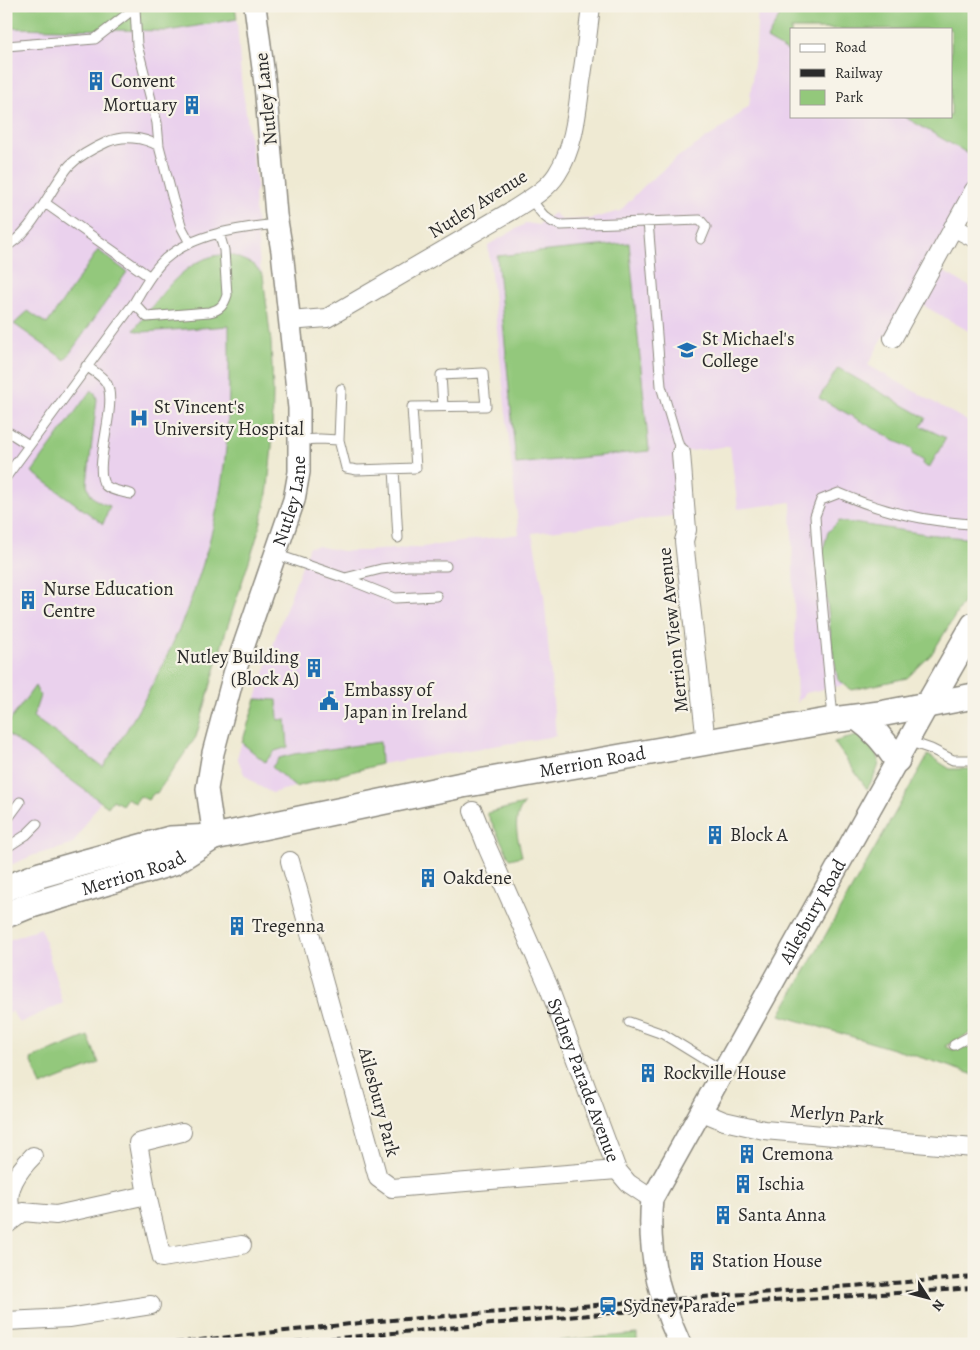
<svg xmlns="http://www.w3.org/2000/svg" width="980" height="1350" font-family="Alegreya,serif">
  <rect width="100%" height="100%" fill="#f7f3e8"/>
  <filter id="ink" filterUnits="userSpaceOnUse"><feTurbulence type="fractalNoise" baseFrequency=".02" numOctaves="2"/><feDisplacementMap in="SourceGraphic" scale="10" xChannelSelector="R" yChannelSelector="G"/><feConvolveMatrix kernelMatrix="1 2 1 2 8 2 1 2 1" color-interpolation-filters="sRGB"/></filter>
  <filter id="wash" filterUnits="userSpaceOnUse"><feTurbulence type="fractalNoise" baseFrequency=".0096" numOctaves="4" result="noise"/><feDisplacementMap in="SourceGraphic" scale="20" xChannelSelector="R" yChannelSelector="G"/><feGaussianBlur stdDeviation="1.12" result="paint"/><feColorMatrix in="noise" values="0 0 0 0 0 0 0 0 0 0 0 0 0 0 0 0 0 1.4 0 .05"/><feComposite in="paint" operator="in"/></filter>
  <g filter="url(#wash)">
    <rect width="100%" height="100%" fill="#efead3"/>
    <path fill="#ead1ed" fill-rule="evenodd" d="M758,6h216v169l-83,158 -8,4 -15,28 106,60v160l-43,70 -24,23 -55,12 -8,-5 -39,8 -8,10 -6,-201 -53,7 -8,-63 -56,7 7,62 -149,18 12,62 12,141 -175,28 -109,29 -15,-8 -13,-11 -6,-15v-5l41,-127 30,-80 8,-1 25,5h24l57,-4 96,-13 -31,-289 39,-22 11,2 16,-12 8,7 29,-1 29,-8 24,-25 34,-29 41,-27 30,-24 7,-59zM791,29h160v87h-160z
      M237,19l4,60 16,106 -3,10 6,73 3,7 8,67 2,49 -1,55 -4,41 -8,38 -34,106 -30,106 -39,56h-3l-6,7 -8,-4 -5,7 -8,-5 -5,7 -9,-5 -5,7 -8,-5 -28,43 -38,10 -28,12v-839l162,3z
      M937,268l37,21v45l-57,-32z
      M41,928l22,75 -44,20 -7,-12 -6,3v-73z"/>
    <path fill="#93c87b" stroke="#5f7a53" d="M6,6h229l2,13 -69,12 -162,-3z
      M785,6h189v151l-71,-41h48v-87h-160v24l-24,-14z
      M629,243l20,208 -133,13 -19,-208z
      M98,250l29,22 -62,88 -51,-36 14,-13 19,13z
      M229,254l24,10 10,11 8,67 2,49 -1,55 -4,41 -3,20 -9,33 -30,91 -30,106 -39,56h-3l-6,7 -8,-4 -5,7 -8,-5 -5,7 -9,-5 -5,7 -102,-74v-7l29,-40 5,10 -7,21 70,50c62,-93 107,-190 121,-301 6,-46 5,-94 5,-140l-87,6 -8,-2c21,-26 42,-62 76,-73 6,-2 13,-2 19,-3z
      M838,368l88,50 -5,8 25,12 -17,30 -7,-4 2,-3 -12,-7 1,-4 -94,-52z
      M91,390l4,3 2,6 -10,85c3,14 10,18 23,22l-7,18 -71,-52z
      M839,521l87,13 48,5v46l-43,70 -24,23 -55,12 -14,-10 -6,-33 -10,-93 6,-22z
      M256,699l21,1 1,20 8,-1 2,28 -13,4 -10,11 -23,-19z
      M863,734c21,25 20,27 4,55l-33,-47z
      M380,742l1,22 -86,23 -23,-20 7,-9 15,-4z
      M928,755l22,14h24v262l-29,15 8,4 21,-12v37l-35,-12 -159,-48z
      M524,804c-13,17 -6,33 -2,52l-12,3 -23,-46z
      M88,1036l11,27 -58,23 -10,-27z
      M637,1334v10h-115z"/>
  </g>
  <g filter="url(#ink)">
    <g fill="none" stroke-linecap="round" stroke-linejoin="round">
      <g stroke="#8d8a7f" stroke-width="11">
        <path id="service" d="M6,46l89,-7 40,-31 2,37 20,78 2,23 14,54 9,28 8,15
          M531,199c9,12 14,22 30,26l139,-5 6,7 -5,12
          M45,203l105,74
          M648,221l13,165 20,67
          M6,246c26,-11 45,-60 64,-81 10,-10 24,-17 37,-23 16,-7 36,-5 52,4
          M134,303l13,14 62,-5c11,-2 15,-7 18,-17l-3,-45 -5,-17
          M86,366c7,5 17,10 21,18 11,22 -15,84 -2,101 6,6 18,7 26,9
          M6,433h4l19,12
          M300,440l20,-1 19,1 7,28 11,2 59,-2 -4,-61 74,-1 -3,-33 -42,2 2,31
          M339,440l2,-51
          M394,469l4,69
          M6,477l128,-174c9,-15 18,-32 31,-44 30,-26 75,-31 112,-35
          M275,554l70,24 50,20 42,-2
          M345,578l36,-9 26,-3h39
          M833,718l-16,-171 -2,-31 6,-16 18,-7c43,19 84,28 131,31l4,-6
          M908,741l23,8 22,11h21
          M6,821l14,-19
          M6,848l20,-13 11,-11
          M629,1022l34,12 60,37
          M954,1045l20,-11"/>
      </g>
      <g stroke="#8d8a7f" stroke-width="20">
        <g id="minor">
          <path d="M953,227l21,11"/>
          <path d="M289,321l38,-3 186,-108c15,-10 34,-20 44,-36 17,-26 20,-61 24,-92 4,-25 7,-50 10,-76"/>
          <path d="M893,338l81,-148"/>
          <path d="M681,453l6,77 -3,11 22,202"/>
          <path id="s1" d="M473,811l15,38 60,136 69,185 11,13 24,16"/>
          <path d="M290,861l88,317 14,10 225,-18"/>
          <path d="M700,1111l24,10 40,9 210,18"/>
          <path d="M147,1195l15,63 80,-13"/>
          <path d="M16,1217c-1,-3 -5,-7 -6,-11 -4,-19 11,-38 23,-50"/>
          <path d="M6,1225l17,-13 33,3 91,-20 -9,-52 44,-11"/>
          <path d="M6,1321l63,-3 82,-13"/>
        </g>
      </g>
      <g stroke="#8d8a7f" stroke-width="24">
        <g id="tertiary">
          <path id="s2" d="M214,837l-7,-48 6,-36 21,-79 60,-174 5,-28v-64l-17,-157 -6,-36 -11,-131 -10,-78"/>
          <path id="s3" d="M680,1344c-21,-45 -33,-96 -28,-145l276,-494"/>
        </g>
      </g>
      <g stroke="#8d8a7f" stroke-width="28">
        <g id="secondary">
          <path d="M928,705l46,-80"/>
          <path d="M858,718c17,12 28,25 39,42"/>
          <path id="s4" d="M6,888l34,-13 42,-12 88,-24 44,-2 248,-52 371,-65 47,-6 94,-18"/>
          <path id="s5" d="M6,915l22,-9 146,-44 38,-24"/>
        </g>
      </g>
      <use href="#service" stroke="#fff" stroke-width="9"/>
      <use href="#minor" stroke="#fff" stroke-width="18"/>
      <use href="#tertiary" stroke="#fff" stroke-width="21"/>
      <use href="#secondary" stroke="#fff" stroke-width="25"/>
      <path stroke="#2b2b2b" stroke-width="4" stroke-dasharray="8 4" stroke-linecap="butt" d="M163,1344l216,-23 595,-44
        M271,1344l396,-36 307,-20"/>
    </g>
  </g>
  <defs>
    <g id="building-bare" transform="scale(1.5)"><path d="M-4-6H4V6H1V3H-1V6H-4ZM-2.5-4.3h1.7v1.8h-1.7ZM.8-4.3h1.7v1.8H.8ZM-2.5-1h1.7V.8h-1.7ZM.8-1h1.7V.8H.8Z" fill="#1f6fb2" stroke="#f7f3e8" stroke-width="2.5" paint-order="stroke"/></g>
    <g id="school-bare" transform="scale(1.5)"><path d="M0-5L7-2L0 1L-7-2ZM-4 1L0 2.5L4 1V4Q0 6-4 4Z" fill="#1f6fb2" stroke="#f7f3e8" stroke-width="2.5" paint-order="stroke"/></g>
    <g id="hospital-bare" transform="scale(1.5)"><path d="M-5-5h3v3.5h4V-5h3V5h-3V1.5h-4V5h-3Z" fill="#1f6fb2" stroke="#f7f3e8" stroke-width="2.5" paint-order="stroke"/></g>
    <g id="civic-bare" transform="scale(1.5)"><path d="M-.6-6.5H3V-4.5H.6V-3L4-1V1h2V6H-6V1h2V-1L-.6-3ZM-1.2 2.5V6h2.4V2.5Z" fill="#1f6fb2" stroke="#f7f3e8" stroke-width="2.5" paint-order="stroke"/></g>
    <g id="station-bare" transform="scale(1.5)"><path d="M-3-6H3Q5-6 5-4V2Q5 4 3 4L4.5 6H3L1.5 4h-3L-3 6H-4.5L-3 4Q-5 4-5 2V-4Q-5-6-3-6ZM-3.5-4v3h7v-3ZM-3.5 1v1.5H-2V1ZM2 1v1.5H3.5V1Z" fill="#1f6fb2" stroke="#f7f3e8" stroke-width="2.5" paint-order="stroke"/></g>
  </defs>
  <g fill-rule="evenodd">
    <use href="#building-bare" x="96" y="81"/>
    <use href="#building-bare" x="192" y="105"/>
    <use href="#school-bare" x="687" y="350"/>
    <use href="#hospital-bare" x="139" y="418"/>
    <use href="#building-bare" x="28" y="600"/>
    <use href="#building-bare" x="314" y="668"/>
    <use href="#civic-bare" x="329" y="701"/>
    <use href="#building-bare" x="715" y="835"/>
    <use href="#building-bare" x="428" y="878"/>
    <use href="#building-bare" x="237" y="926"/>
    <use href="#building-bare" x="648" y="1073"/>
    <use href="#building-bare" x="747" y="1154"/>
    <use href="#building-bare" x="743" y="1184"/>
    <use href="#building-bare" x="723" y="1215"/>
    <use href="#building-bare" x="697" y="1261"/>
    <use href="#station-bare" x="608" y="1306"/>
  </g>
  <g text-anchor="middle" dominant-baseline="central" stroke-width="4.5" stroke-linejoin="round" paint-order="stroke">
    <g font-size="19" fill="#2b2b2b" stroke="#f7f3e8" text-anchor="start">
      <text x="111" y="81">Convent</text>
      <text x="177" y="105" text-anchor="end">Mortuary</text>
      <text x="702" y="339">St Michael's<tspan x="702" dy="22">College</tspan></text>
      <text x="154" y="407">St Vincent's<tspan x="154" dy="22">University Hospital</tspan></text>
      <text x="43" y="589">Nurse Education<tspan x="43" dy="22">Centre</tspan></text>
      <text x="299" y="657" text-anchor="end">Nutley Building<tspan x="299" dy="22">(Block A)</tspan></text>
      <text x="344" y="690">Embassy of<tspan x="344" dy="22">Japan in Ireland</tspan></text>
      <text x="730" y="835">Block A</text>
      <text x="443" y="878">Oakdene</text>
      <text x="252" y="926">Tregenna</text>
      <text x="663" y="1073">Rockville House</text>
      <text x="762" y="1154">Cremona</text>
      <text x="758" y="1184">Ischia</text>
      <text x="738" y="1215">Santa Anna</text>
      <text x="712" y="1261">Station House</text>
      <text x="623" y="1306">Sydney Parade</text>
    </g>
    <g font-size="19" fill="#2b2b2b" stroke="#f7f3e8">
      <text transform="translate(266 99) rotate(-96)">Nutley Lane</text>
      <text transform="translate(478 204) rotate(-32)">Nutley Avenue</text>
      <text stroke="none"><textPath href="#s2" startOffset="349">Nutley Lane</textPath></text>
      <text transform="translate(673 630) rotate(-96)">Merrion View Avenue</text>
      <text stroke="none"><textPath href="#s4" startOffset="601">Merrion Road</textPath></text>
      <text stroke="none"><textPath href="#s5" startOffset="134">Merrion Road</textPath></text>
      <text stroke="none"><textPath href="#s3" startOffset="479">Ailesbury Road</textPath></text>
      <text stroke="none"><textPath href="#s1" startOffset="291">Sydney Parade Avenue</textPath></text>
      <text transform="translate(379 1102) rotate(75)">Ailesbury Park</text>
      <text transform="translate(837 1115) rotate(5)">Merlyn Park</text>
    </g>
  </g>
  <rect width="980" height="1350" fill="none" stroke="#f7f3e8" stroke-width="25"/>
  <rect x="790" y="28" width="162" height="90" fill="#f7f3e8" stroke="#a5a39c"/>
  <rect x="800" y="44" width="25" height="8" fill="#ffffff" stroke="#a5a39c"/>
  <text x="835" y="52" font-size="15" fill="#2b2b2b">Road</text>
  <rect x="800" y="69" width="25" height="8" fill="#2b2b2b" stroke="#a5a39c"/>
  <text x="835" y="78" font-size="15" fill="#2b2b2b">Railway</text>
  <rect x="800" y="90" width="25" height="15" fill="#93c87b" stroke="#a5a39c"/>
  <text x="835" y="102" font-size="15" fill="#2b2b2b">Park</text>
  <g transform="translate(928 1298) rotate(126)" stroke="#f7f3e8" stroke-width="4" paint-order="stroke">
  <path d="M0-4L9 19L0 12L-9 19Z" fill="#2b2b2b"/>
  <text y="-8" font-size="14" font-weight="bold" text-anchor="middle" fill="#2b2b2b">N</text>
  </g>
</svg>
